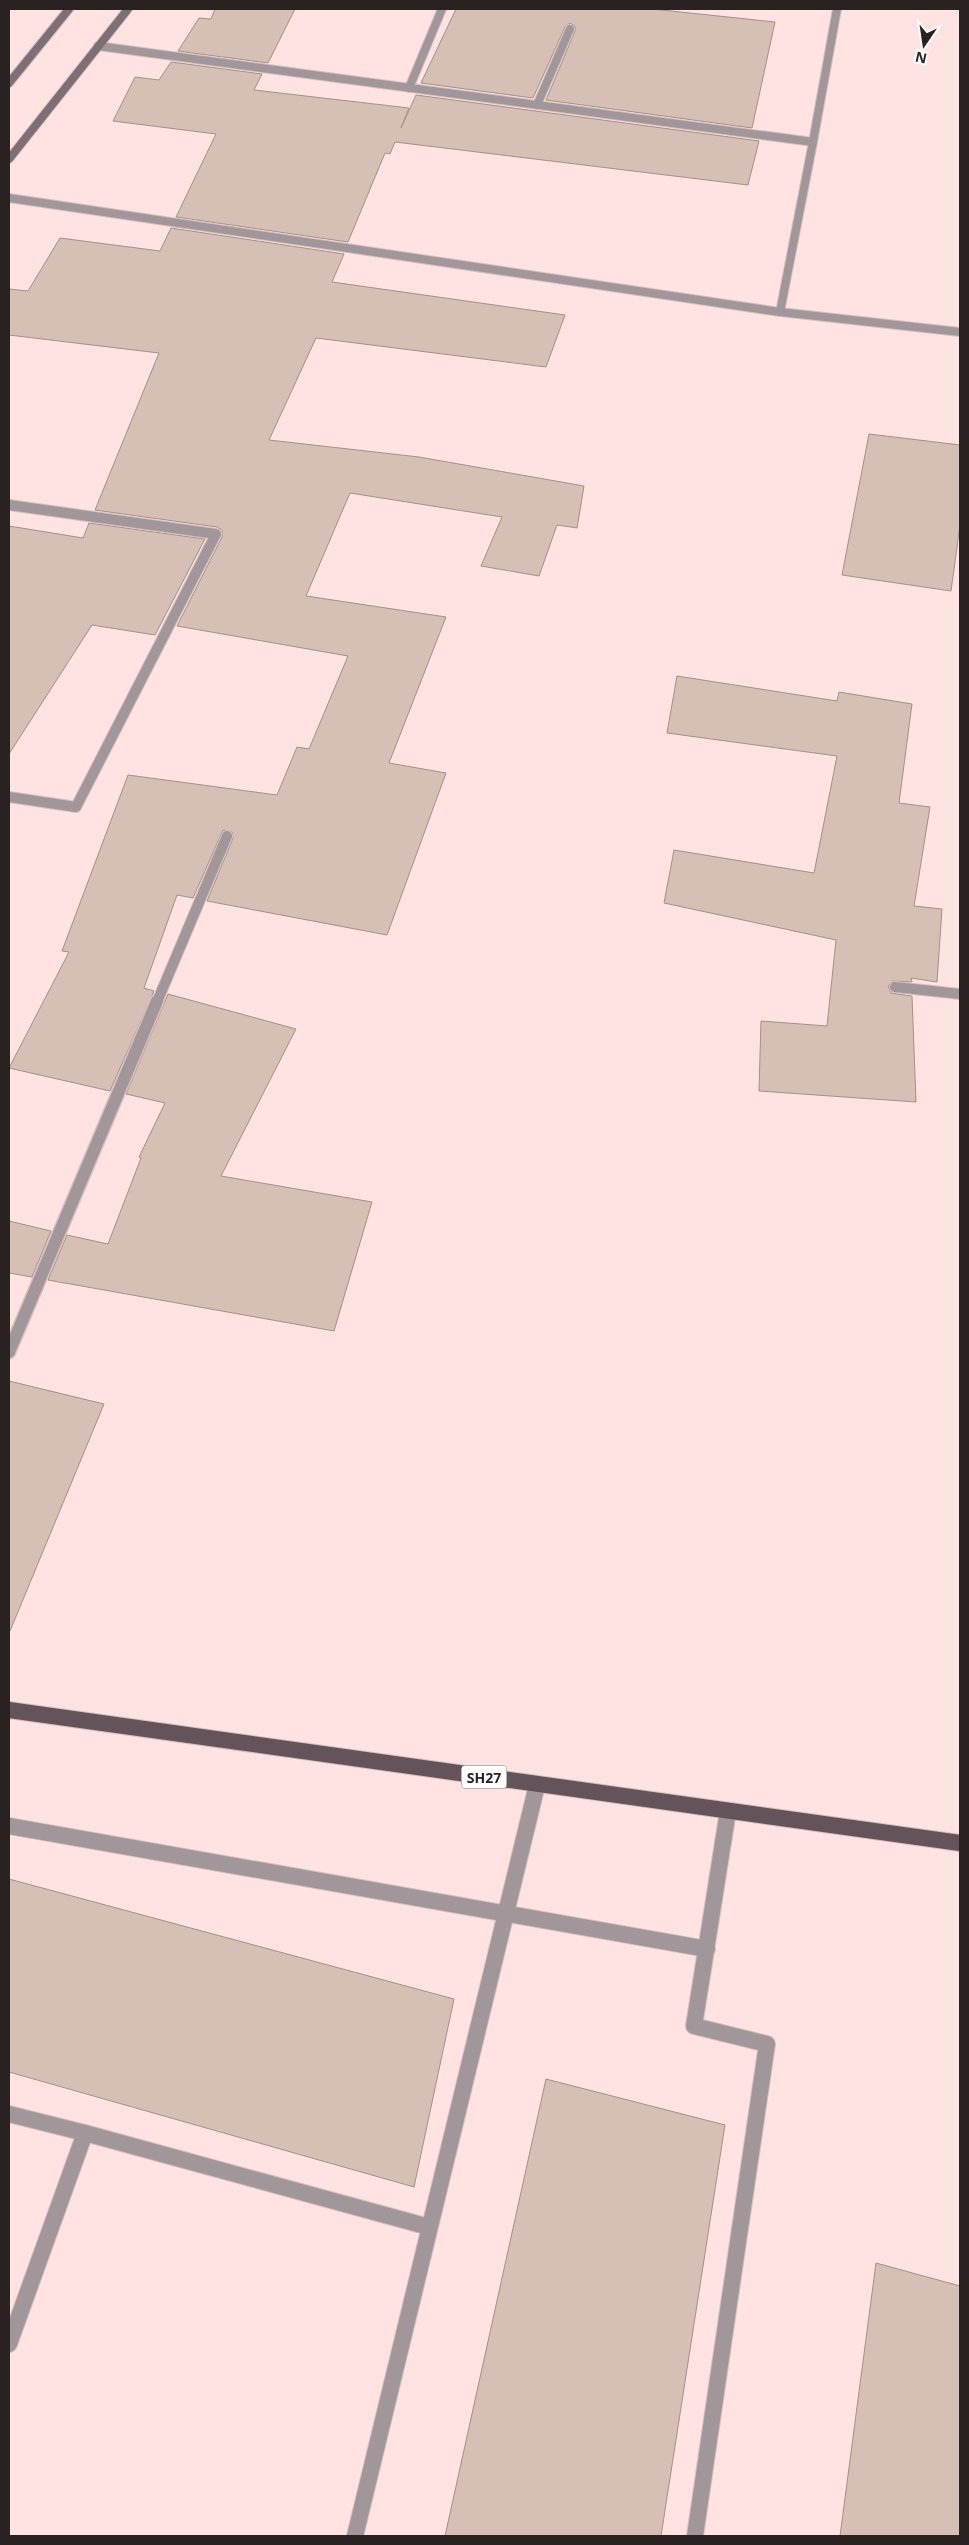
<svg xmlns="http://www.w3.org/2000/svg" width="969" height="2545" font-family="'Open Sans',sans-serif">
  <rect width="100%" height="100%" fill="#fee3e2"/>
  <path fill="#d6bfb4" stroke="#a59085" d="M215,9h80l-27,54 -90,-12 21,-33 12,1z
    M456,9h196l123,13 -23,106 -206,-28 29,-69v-5l-5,-3 -5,4 -32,71 -112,-15z
    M171,62l91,12 -8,16 155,18 -8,20 15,-33 343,46 -11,44 -353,-43 -5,12 -5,-1 -37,89 -172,-25 40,-83 -103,-13 22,-44 24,3z
    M171,228l173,26 -12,28 233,33 -19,52 -230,-29 -47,102 150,17 165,29 -7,42 -20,-3 -18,51 -58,-10 21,-49 -152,-24 -44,103 140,21 -57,146 57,10 -59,162 -180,-34 26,-63 -1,-6 -9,-2 -30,68 -16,-3 -33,93 10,3 -44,100 -101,-23 60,-116 -7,-1 66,-176 149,20 20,-48 12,2 39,-93 -171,-30 45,-89v-7l-5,-3 -122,-17 64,-157 -150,-18v-46l19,2 32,-53 100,13z
    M869,434l91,11v80l-9,66 -109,-16z
    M89,523l116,16 -50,96 -63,-10 -83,129v-228l74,12z
    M677,676l160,25 2,-9 73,12 -13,99 31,4 -16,99 28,3 -5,73 -26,-4 1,4 -19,-1 -5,5 3,7 21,3 4,106 -157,-11 2,-70 66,5 9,-86 -172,-37 10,-53 140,23 23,-117 -170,-23z
    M168,994l128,35 -75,147 151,26 -38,129 -286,-51 19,-45 41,9 33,-86 -2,-1 26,-54 -39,-9z
    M9,1221l42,10 -19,46 -23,-4z
    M9,1381l95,23 -94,227h-1z
    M9,1879l445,120 -40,188 -405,-115z
    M546,2079l179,46 -64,411h-216z
    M876,2263l84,23v250h-120z"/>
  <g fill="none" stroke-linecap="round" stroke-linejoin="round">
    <g stroke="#d8c0bf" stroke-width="10">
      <path id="lane" d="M537,105l33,-76"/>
    </g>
    <g stroke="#d8c0bf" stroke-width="10">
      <path id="street-far3" d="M409,88l33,-79
        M813,142l24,-133
        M9,198l771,114 33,-170 -715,-96
        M780,312l180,20"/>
    </g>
    <g stroke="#d8c0bf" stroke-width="12">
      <path id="street-far2" d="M9,505l207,29 -140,273 -67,-10
        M895,987l65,7
        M157,1002l70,-166"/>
    </g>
    <g stroke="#d8c0bf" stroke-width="15">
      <path id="street-far1" d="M9,1352l148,-351"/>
    </g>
    <g stroke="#d8c0bf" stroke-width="18">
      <path id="street" d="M9,1826l698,123
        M9,2114l76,19
        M9,2344l76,-211 344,94
        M355,2536l182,-751
        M695,2536l72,-492 -73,-18 34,-215"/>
    </g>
    <g stroke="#d8c0bf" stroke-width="10">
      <path id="secondary" d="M9,83l60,-74
        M9,159l119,-150"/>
    </g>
    <g stroke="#d8c0bf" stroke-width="18">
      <path id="primary" d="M9,1710l951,133"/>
    </g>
    <use href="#lane" stroke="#a1979b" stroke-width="8"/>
    <use href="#street-far3" stroke="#a1979b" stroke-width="8"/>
    <use href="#street-far2" stroke="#a1979b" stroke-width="10"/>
    <use href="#street-far1" stroke="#a1979b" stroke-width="12"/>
    <use href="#street" stroke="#a1979b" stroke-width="16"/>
    <use href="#secondary" stroke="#7e6f76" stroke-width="8"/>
    <use href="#primary" stroke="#64535b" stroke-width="16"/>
  </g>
  <g text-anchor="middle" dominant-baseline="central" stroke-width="4" stroke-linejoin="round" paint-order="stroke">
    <rect fill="#fff" stroke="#6a6464" stroke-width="1" x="461.5" y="1765.5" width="45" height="23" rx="4"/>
    <g font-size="14" font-weight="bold" fill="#2a2121">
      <text x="484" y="1777">SH27</text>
    </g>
  </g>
  <rect width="969" height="2545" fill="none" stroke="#2a2121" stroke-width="20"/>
  <g transform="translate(924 45) rotate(193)" stroke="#ffffff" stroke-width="4" paint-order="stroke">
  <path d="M0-4L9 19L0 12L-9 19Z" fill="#2a2121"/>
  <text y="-8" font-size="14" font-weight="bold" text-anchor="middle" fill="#2a2121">N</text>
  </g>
</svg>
